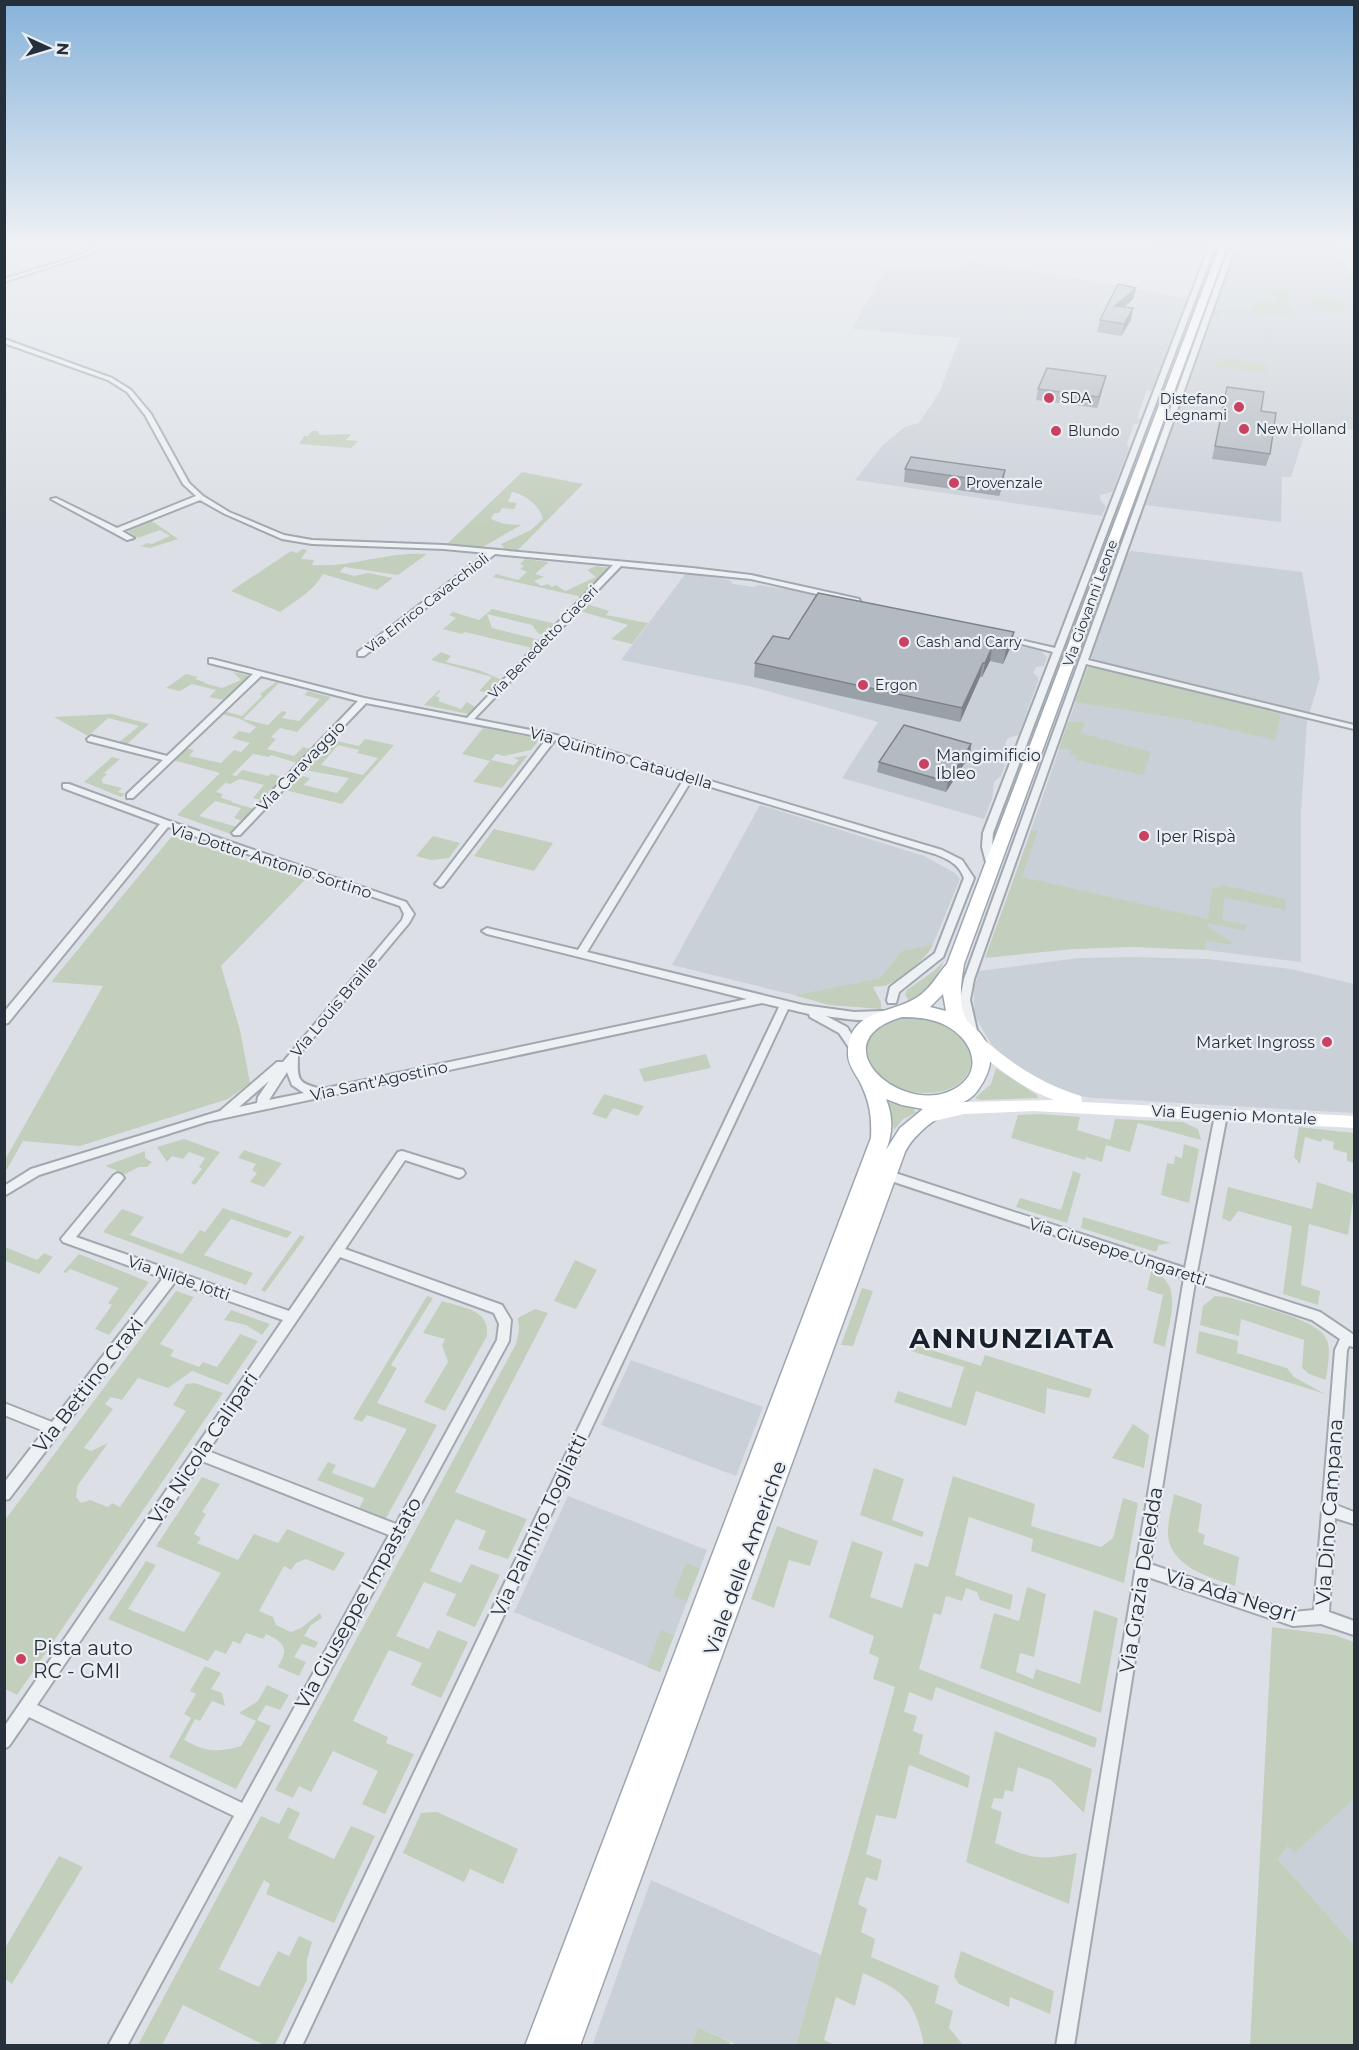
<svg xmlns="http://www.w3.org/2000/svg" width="1359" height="2050" font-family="Montserrat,sans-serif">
  <rect width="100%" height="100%" fill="#dce0e6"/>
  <path fill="#cad0d7" d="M1065,242h146l-3,9z
    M1239,242h92l23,35v153l-46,-6 -17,53h-9l-1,45 -136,-17z
    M968,262l84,12 137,25 -37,92 -5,-1 -2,5 -8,23 3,1 -1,4 -5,1 -7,20 2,4 -17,44 -12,3v5l6,6 -4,10 -247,-36 28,-35 22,-18 14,-4 20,-30 21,-55 -108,-9 34,-61 73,2z
    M1132,551l170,21 18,106 -13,43 -6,93v148l-96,-12 2,-23 -192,-51 109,-313 5,-11z
    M686,573l44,7 3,4 20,3 5,-2 55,8 228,58 6,6 -3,9 -8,1 -3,6 6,5 -20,57 -11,3 -3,6 6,6 -3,7 -5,-1 -2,6 4,3 -4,11 -7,6 -2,17 -8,20 -142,-41 36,-56 -125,-35 -132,-27z
    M760,805l164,51 31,17 5,6 -27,65 -32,7 -21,27 -86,17 -122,-30z
    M1133,957l75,2 83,10 63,15v129l-261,-15 -19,-3 -40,-16 -31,-23 -12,-12 -17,-30v-25l5,-18 99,-13z
    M631,1360l132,47 -27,69 -135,-51z
    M568,1496l139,54 -47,122 -146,-60z
    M1354,1799v146l-76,-86 11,-14 5,7z
    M651,1880l170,75 -25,90h-58l-40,-18 -6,18 -100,1z"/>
  <path fill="#c3cfbd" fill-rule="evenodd" d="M1223,287l63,4 9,26 -76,-5 -2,6 -5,-2 2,-6 36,2 6,-11 18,3 3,-9 -54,-6z
    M1310,298l31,1 4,13 -31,-2z
    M1219,357l48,7 -2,9 -49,-6z
    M312,431h5l3,4 31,-1 -5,6 12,1 -7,7 -52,-4 5,-8h4z
    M522,472l61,12 -66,67 -12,-1 -4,-6 30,-14 12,-11c-3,-13 -18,-25 -31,-27l-4,10 9,1 -3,6 -12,-1 -3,5h-5l-3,6 13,5 17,1 -38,22 -36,-3z
    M149,519l29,20 -28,9 -10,-2 8,-3 4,1 18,-8 -10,-6 -22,8 -10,-7 3,-4z
    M303,549l4,1 -6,9 13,1 -2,5c38,3 76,-14 115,-11l-29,21 -54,-8 -4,5 14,4 14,-3 25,5 -16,12 -54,-16c-9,17 -28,27 -43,38l-49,-21 60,-40 6,2z
    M525,559l24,3 -14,12 9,3 -10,4 7,5 7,-2 4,3 4,-2 9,6 31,-14 -9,-7 9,-4 14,2 -28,29 -89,-20 3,-3 22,6 9,-8 -7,-3 4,-3 -4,-2z
    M587,604l22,7 -3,4 42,8 -16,21 -21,-5 17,-14 -48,-14z
    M492,609l64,15 -11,12 -7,-3 -6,-8 -45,-11 5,14 48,12 -8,8 -67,-16 -3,2 -19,-5 13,-11 -7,-3 4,-3 26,8z
    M441,652l10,4 -5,6 33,8 23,10 -13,13 -10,-2 13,-14 -61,-17z
    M1095,667l186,47 -6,26 -92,-21 -108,-17 12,-33z
    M233,672l16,4 -26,24 -14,-3 7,-7 -24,-6 -12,7 -14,-3 20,-14 12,3 -3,2 10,3 -1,1 18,5 19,-8z
    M276,682l3,1 -36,36 25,6 14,-14 5,1 -5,6 17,3 21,-22 -16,-4 4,-4 23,6 -34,35 -17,-4 -9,9 5,2 -9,10 27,7 9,-9 7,2 -13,14 -26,-8 -2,2 -16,-3 -21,21 4,1 6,-6 26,6 3,-2 13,3 -22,23 -9,-2 11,-13 -24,-6 -10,5 -5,-1 -9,9 7,2 -2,4 11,3 -1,1 23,7 -11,12 -9,-3 7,-10 -26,-7 -16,15 38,11 -6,7 -54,-19 43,-42 -47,-13 13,-12 8,2 -5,6 32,7 13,-13 7,2 9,-9 -18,-5 7,-7 11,2 6,-6 -18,-9 -17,-4 3,-3 18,5 20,-20 -2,-2z
    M439,690l2,1 -6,5 5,2 -2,3 23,8 6,-7 8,5 -7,7 -44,-9z
    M112,714l37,10 -22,20 -8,-2 20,-16 -31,-8 -20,18 -34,-19z
    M1068,722h17l-4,11 70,19 -8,23 -68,-15 2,-4 -7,-2 1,-4 -12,-2z
    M483,728l57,11 -9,11 -27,6 -8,-2 -5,6 23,5 5,-5 -6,-2 15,-3 -26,33 -29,-6 17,-21 -28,-7z
    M365,739l29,6 -52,59 -57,-14 14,-15 11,3 -6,7 33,8 12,-15 -45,-8 28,-30 27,6zM338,745l21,5 -2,3 21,5 -15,17 -42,-10z
    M112,757l8,2 -16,14 3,1 -6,6 2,1 -1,2 20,5 -4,4 7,2 -4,3 -37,-15z
    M494,829l59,14 -19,28 -60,-15z
    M1038,830l-16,47 186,42 4,-30 10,-4 64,14v11l-62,-12 -2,22 24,5v6l-38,-8v4l28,18 -30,-4 -1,9 -74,-3 -57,2 -89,9 46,-127z
    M172,836l133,44 -84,86 19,64 10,53 -22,16 -148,47 -57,-5 -16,28 -2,1v-10l98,-174 -52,-4z
    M433,836l27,7 -11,15 -18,2 -15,-4z
    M933,944c-4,13 -33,36 -46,41 -4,2 -10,1 -14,2l8,15v7l-52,-4 -35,-10 86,-17 21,-27z
    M944,961c-8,18 -16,31 -34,41l-5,-7 2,-5 28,-20z
    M910,1016c87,6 77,91 -2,75 -14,-3 -29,-12 -37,-25 -16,-29 14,-46 39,-50z
    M706,1054l5,14 -67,14 -5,-13z
    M996,1068l41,27 1,3 -57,2 -6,-2 16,-14z
    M604,1094l40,12 -6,10 -25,-8 -7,11 -14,-5z
    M888,1102l26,7 2,4 -13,6 -9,11z
    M1040,1114l40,3 -3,13 33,10 5,-21 68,3 15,7 3,11 -63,-17 -8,29 -24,-7 -4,17 -16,-5 -1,3 -74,-22 7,-23z
    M1299,1127l55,6v30l-7,-2v-8l-14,-4 1,-7 -12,-3 -1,3 -16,-5 -5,27 -6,-7z
    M184,1139l36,13 -25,33 -4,-2 11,-14 -3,-2 6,-9 -16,-6 -6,7 -11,-3 -5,6 -10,-15z
    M1184,1144l15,5 -10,54 -28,-8 6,-32 7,1 1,-8 7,2z
    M244,1150l38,13 -18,24 -14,-5 7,-9 -5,-3 4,-6 -18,-6z
    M145,1151v7l7,4 -5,5h-8l-14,7 -20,-8z
    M1073,1171l8,3 -14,49 -51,-16 4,-9 41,12z
    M1317,1182l37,12 -6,41 -39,-11 -8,61 19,6 -2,14 -35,-11 9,-68 -54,-15 -8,11 -8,-4 6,-31 84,22z
    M223,1208l69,24 -5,6 -56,-19 -27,36 49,18 -7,12 -143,-53 19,-23 22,8 -14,18 52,19 18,-24 5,2z
    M1083,1217l88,26 -12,2 -3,7 -75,-24z
    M300,1235l5,2 -40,55 -4,-2z
    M5,1247l32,13 7,-7 9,4 -14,17 -34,-13z
    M79,1254l70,28 -40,53 -14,-6 17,-24 -4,-2 11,-15 -49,-19 -4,4 -3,-1z
    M575,1260l22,10 -21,39 -22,-8z
    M1151,1271c34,11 18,50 14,76l-12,-4 10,-48 -16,-5z
    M862,1288l11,3 -20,55 -12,-1z
    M176,1291l18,6 -34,47 14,6 -4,6 29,11 4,-5 14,5 23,-33 18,7 -30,44 -36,-14 -24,17 -30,-10 -16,22 -11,-3 -6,7 8,5 -29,39 7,3 17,-8 -30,42 -2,12 5,6 9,-3 18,7 4,-4 8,4 66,-96 -13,-6 13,-21 9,-1 28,10 -206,302 -12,-6v-169z
    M427,1296l6,2 -42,67 6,3 -20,35 60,22 -52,95 -26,-11 5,-11 -47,-18 11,-18 8,3 -4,8 42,15 33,-59 -40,-14 -5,7 -9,-3z
    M1215,1296l12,1c22,7 89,21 99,41 6,11 1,30 0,42l-17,-6 -7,-6 2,-28 -63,-21 -2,17 -39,-11 3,-19z
    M442,1301c21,7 48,8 45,35l-42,75 -21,-9 24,-40 -6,-17 3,-6 -22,-6z
    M535,1309l13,4 -93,179 72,27 -19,40 -30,-10 8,-18 -30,-12 -26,52 31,12 10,-19 29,11 -25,52 -29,-12 10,-21 -32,-12 -28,54 33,13 9,-19 30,12 -27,56 -30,-13 11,-22 -33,-13 -36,71 35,16 -2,6 28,11 -29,60 -23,-10 16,-33 -45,-20 -22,41 -12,-6 -6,12 -18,-8 241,-446 3,-14 -1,-12z
    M231,1310l39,14 -8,11 -16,-10 -22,-5z
    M1199,1331l39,10 -1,12 50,15 7,9 31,17 -129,-41z
    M913,1344l68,22 4,-11 107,34 -3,9 -42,-10 -2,26 -69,-23 -10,35 -72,-24 4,-11 53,17 13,-41 -53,-16z
    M1133,1424l16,11 -5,33 -32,-10z
    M874,1468l30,11 -12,41 32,12 -2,5 -62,-22z
    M953,1476l82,28 -4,22 70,21 12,-9 10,-40 15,5 -14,80 -93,-32 2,-12 -64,-22 -14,58 58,20 -3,15 -30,-10 -3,-8 -11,-4 -4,13 -16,-5 -5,19 -7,-2 -15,56 178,69 -2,10 -159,-61 -4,14 -23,-9 -5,20 13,4 -4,15 10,4 -4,19 51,22 -2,12 -59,-23 -13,54 -20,-4 -10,39 16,6 -5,21 -11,-4 -8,27 9,5 -6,23 14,7 -4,18 68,29 -4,17 18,8 -4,17 14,17h-39c-9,-45 -20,-54 -61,-72l-8,33 -19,-9 -12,43 11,5h-39l99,-358 -22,-8 6,-21 -10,-5 5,-17 -45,-19 23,-76 31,11 -13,45 32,11 13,-45 13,4z
    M202,1477l18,7 -18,28 4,2 -12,20 7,4 -4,5 41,17 16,-26 24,9 9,-14 58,24 -11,18 -28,-12 -10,4 -5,7 -7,-4 -25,45 14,6 3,8 15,7 10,-4 19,-15 2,5 -11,7 -7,11 14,6 -3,6 -13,-4 -8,13 12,5 -7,14 -21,-9c11,-19 7,-24 -12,-33l-3,5 -17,-6 -6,11 -7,-3 -7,13 -11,-4 -7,11 -100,-42 38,-58 10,4 -28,44 56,23 37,-59 -65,-27z
    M1174,1494l28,10 -4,28 7,3 -2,9 36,13 -4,29c-25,-9 -63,-18 -67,-50 -1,-13 4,-29 6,-42z
    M777,1526l41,15 -8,25 -21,-6 -15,48 -23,-9z
    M686,1563l14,5 -13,33 -14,-5z
    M1027,1587l19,7 -12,63 -14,-4 -4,19 17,7 3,-10 44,15 14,-74 24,8 -17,95 -121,-45 14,-55 25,8z
    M1272,1627l62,8 20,7v157l-60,54 -6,-7 -10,13 76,86v100h-104z
    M661,1630l13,5 -14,37 -13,-5z
    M205,1666l16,7 -10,16 11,4 3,13 -13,-5 -12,20 -5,-2 -11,21c22,12 33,13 57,6l15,-25 -17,-8 19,-12 9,-16 22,10 -9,15 -14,-5 -9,15 14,6 -35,63 -67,-32 22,-39 -7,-4 12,-20 -6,-3z
    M995,1731l97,38 -8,44 -33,-33 -33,-13 -5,25 -8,-2 -2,9 -9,-1 -3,10 11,4 -7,31c36,15 43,18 82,10l-8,51 -103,-42z
    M288,1807l12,6 -12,25 46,21 17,-33 24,10 -41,87 -68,-29 4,-10 -6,-4 -45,89 40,18 19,-36 11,5 10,-20 13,6 -5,18v20l-32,65h-11l-81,-40 -21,40h-24l123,-229 18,8z
    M437,1812l81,37 -15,35 -33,-15 -6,13 -61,-29 18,-40z
    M59,1856l24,11 -71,117 -7,-5v-31z
    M961,1951l93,40 -4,23 -40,-17 -1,10 -50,-23 -5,-8z
    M698,2027l32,15 -2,3h-36z"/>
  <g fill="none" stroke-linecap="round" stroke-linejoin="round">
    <g stroke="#a2a8af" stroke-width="4">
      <path id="minor" d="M102,242h6l-8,7 -11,5 -85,28v-3l68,-21 25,-11z
        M1211,242h6l-224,591 -1,14 4,21 -5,3 -3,-1 -6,-23 1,-14 70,-181 -58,-15 4,-2 56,13z
        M1231,242h6l-149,418 266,65v4l-268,-65 -112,315 -4,21 8,35 -5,4 -4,-1 -9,-38 4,-21z
        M4,339l108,39 19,12 20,24 38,69 14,13 26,16 55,23 28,5 132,5 248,23 59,7 108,24 1,2 -4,2 -105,-24 -130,-13 -147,153 82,16 386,115 20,10 12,18 -31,79 -44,35 -3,11h-8l-1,-3 3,-13 45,-34 29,-75c-5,-14 -16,-19 -29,-24l-244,-73 -104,171 216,53 51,7 29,-1 5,4c-10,10 -48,3 -62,1l21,11 14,22 -5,4 -4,-1 -13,-19 -29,-16 -1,-3 -21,-5 -486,1037h-18l495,-1039 -17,-4 -556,119 -167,53 -35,21v-10l27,-17 189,-58 57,-49h6l119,-142 2,-6 -4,-8 -232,-79 -160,196 -4,1v-12l156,-188 -97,-36v-4h6l100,37 237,81 8,12 -5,9 -111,133c-1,25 0,27 24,33l425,-90 -260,-65 -5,-3 5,-3 91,22 106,-171 -129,-39 -112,146 -3,1 -5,-3 2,-2 110,-144 -181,-35 -126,132h-6l-2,-2 2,-2 124,-130 -97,-25 -128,122h-6v-4l36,-34 -75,-19 -1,-2 4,-3 76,20 86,-82 -44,-11v-4h3l152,39 103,20 146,-153 -118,-11 -131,102h-6v-4l129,-99 -43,-4 -132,-5 -30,-5 -57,-25 -25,-14 -78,31 12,7 -7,2 -76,-41 5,-1 61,30 79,-32 -13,-12 -38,-69 -18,-23 -19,-12 -104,-37zM287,1072l5,13 12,8 -35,7zM269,1081l-11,16 -1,6 -18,4z
        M1221,1111l4,1 2,3 -30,157 123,40 34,23v12l-5,-1 -2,4 -11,155 18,7v12l-19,-6 -6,94 25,9v14l-33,-11 -28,2 -145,-49 -74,469h-18l128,-768 -302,-100 -2,-3 2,-3 4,-2 299,98 30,-153 2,-3zM1195,1282l117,38 28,19 -5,11 -21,260 -21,2 -143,-48z
        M402,1151l61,19 2,3 -2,3 -4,2 -54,-18 -60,89 157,56 9,15 -2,21 -382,705h-19l126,-230 -205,-99 -20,29 -5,3v-22l279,-407 -108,-38 -166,217 -5,1v-17l40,-52 -40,-16v-12l48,19 111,-144 -100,-36 -2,-3 53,-64 4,-2 4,2 2,3 -48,59 213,74 109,-159zM340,1257l154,56 5,11 -2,16 -101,184 -188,-73zM202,1461l187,74 -147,268 -205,-98z"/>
    </g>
    <g stroke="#9ba6b1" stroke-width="3">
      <path id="primary" d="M1221,242h8l-265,722c-3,18 -6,38 2,55 3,5 9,9 13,13 17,20 13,38 -1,58 -5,8 -14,12 -22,16 -20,13 -40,25 -51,46l-325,894h-55l346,-908c1,-21 -1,-35 -10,-54 -4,-8 -13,-19 -13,-29 -1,-46 41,-40 68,-57 14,-8 21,-23 31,-34zM943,994l3,17 -16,-4zM902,1017c14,0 28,1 41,7 32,15 44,52 5,68 -52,20 -128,-51 -46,-75zM886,1099l16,6 21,4 -23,19 -14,22c7,-17 7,-34 0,-51z"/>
    </g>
    <use href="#minor" fill="#eef1f4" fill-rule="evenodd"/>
    <path fill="#fff" fill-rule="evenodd" d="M977,1036l5,2c31,27 60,46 99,58l1,6 272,14v12l-320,-17 -70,3 -34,8 -6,-2 -2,-4 2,-4 40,-10 90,-2c-32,-12 -57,-31 -82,-54l-3,-4 3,-4z"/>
    <use href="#primary" fill="#fff" fill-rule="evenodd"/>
  </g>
  <path fill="#9aa0a7" d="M1136,288l-3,11 -8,8 6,13 -10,16 -24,-4 3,-12z
    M1103,387l-6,21 -61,-8 2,-11z
    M1227,387l34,24 9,43 -4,12 -54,-7z
    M905,469l98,14 -4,13 -95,-14z
    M789,639l222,7 -8,18 -13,-3 -8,16h-2l-20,45 -206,-45 1,-14z
    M971,744l-1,11 -24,37 -69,-20 2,-10z"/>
  <path fill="#7d8288" d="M1136,288l-3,11 -20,18 2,-11z
    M1133,308l-2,12 -10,16 3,-12z
    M1106,376l-3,11 -6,21 2,-11z
    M1005,470l-2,13 -4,13 2,-13z
    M1014,632l-3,14 -8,18 3,-14z
    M992,647l-2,14 -8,16 3,-14z
    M983,663l-3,14 -20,45 2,-14z
    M971,744l-1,11 -24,37 2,-10z"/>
  <path fill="#b3bac2" stroke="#7d8288" stroke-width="1.5" d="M1118,284l18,4 -21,18 18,2 -9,16 -24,-4z
    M1047,368l59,8 -7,21 -61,-8z
    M1227,387l37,5 -3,19 15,2 -6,41 -55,-8z
    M911,457l94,13 -4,13 -96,-14z
    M818,593l196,39 -8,18 -14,-3 -7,16h-2l-21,45 -207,-45 18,-27 16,3z
    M904,725l67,19 -23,38 -69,-20z"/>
  <linearGradient id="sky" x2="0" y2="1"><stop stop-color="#87b3da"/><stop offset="0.46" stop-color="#eff1f4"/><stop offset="1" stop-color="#eff1f4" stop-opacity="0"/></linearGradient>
  <rect width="1359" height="529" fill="url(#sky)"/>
  <g fill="#ca4161" stroke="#ebeff4" stroke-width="2">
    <circle cx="1049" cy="398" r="6"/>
    <circle cx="1239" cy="407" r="6"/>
    <circle cx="1244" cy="429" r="6"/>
    <circle cx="1056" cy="431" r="6"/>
    <circle cx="954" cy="483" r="6"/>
    <circle cx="904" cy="642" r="6"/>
    <circle cx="863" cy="685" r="6"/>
    <circle cx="924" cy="764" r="6"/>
    <circle cx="1144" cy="836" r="6"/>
    <circle cx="1327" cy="1042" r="6"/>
    <circle cx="21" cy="1659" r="6"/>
  </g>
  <g text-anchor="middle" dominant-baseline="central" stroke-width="4.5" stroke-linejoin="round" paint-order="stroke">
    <g font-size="14" fill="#26303b" stroke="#ebeff4" text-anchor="start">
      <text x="1061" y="398">SDA</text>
      <text x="1227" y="399" text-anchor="end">Distefano<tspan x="1227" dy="16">Legnami</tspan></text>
      <text x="1256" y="429">New Holland</text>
      <text x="1068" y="431">Blundo</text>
      <text x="966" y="483">Provenzale</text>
      <text x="916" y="642">Cash and Carry</text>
      <text x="875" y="685">Ergon</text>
    </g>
    <g font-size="14" fill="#26303b" stroke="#ebeff4">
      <text transform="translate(427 603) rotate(-38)">Via Enrico Cavacchioli</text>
      <text transform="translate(1090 603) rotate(-70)">Via Giovanni Leone</text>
      <text transform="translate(543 642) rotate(-46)">Via Benedetto Ciaceri</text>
    </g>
    <g font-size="16" fill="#26303b" stroke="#ebeff4" text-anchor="start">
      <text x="936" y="755">Mangimificio<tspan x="936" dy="18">Ibleo</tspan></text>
      <text x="1156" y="836">Iper Rispà</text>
      <text x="1315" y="1042" text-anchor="end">Market Ingross</text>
    </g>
    <g font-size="16" fill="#26303b" stroke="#ebeff4">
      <text transform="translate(621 758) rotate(16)">Via Quintino Cataudella</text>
      <text transform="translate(301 766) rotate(-46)">Via Caravaggio</text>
      <text transform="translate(271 861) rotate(18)">Via Dottor Antonio Sortino</text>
      <text transform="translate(334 1007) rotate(-50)">Via Louis Braille</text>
      <text transform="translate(379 1081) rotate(-12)">Via Sant'Agostino</text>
      <text transform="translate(1234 1115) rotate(3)">Via Eugenio Montale</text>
      <text transform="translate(1118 1252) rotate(18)">Via Giuseppe Ungaretti</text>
      <text transform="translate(179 1278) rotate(19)">Via Nilde Iotti</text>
    </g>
    <g font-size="20" fill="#26303b" stroke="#ebeff4">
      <text transform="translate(88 1385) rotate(-52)">Via Bettino Craxi</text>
      <text transform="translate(203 1448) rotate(-56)">Via Nicola Calipari</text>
      <text transform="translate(1329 1512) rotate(-86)">Via Dino Campana</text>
      <text transform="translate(539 1525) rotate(-65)">Via Palmiro Togliatti</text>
      <text transform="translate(745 1558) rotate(-70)">Viale delle Americhe</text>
      <text transform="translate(1141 1580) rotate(-81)">Via Grazia Deledda</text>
      <text transform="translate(1231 1595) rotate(17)">Via Ada Negri</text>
      <text transform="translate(358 1603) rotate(-61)">Via Giuseppe Impastato</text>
    </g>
    <g font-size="20" fill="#26303b" stroke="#ebeff4" text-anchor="start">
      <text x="33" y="1648">Pista auto<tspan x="33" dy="23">RC - GMI</tspan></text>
    </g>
    <g font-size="27" font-weight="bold" letter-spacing="1.5" fill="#18212c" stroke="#ebeff4">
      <text x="1012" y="1338">ANNUNZIATA</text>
    </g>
  </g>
  <rect width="1359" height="2050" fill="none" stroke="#26303b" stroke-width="12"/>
  <g transform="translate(48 48) rotate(94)" stroke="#ebeff4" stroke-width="4.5" paint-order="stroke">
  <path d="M0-4.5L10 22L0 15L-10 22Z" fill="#26303b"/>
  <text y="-9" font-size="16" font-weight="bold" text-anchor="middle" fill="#26303b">N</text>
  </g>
</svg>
